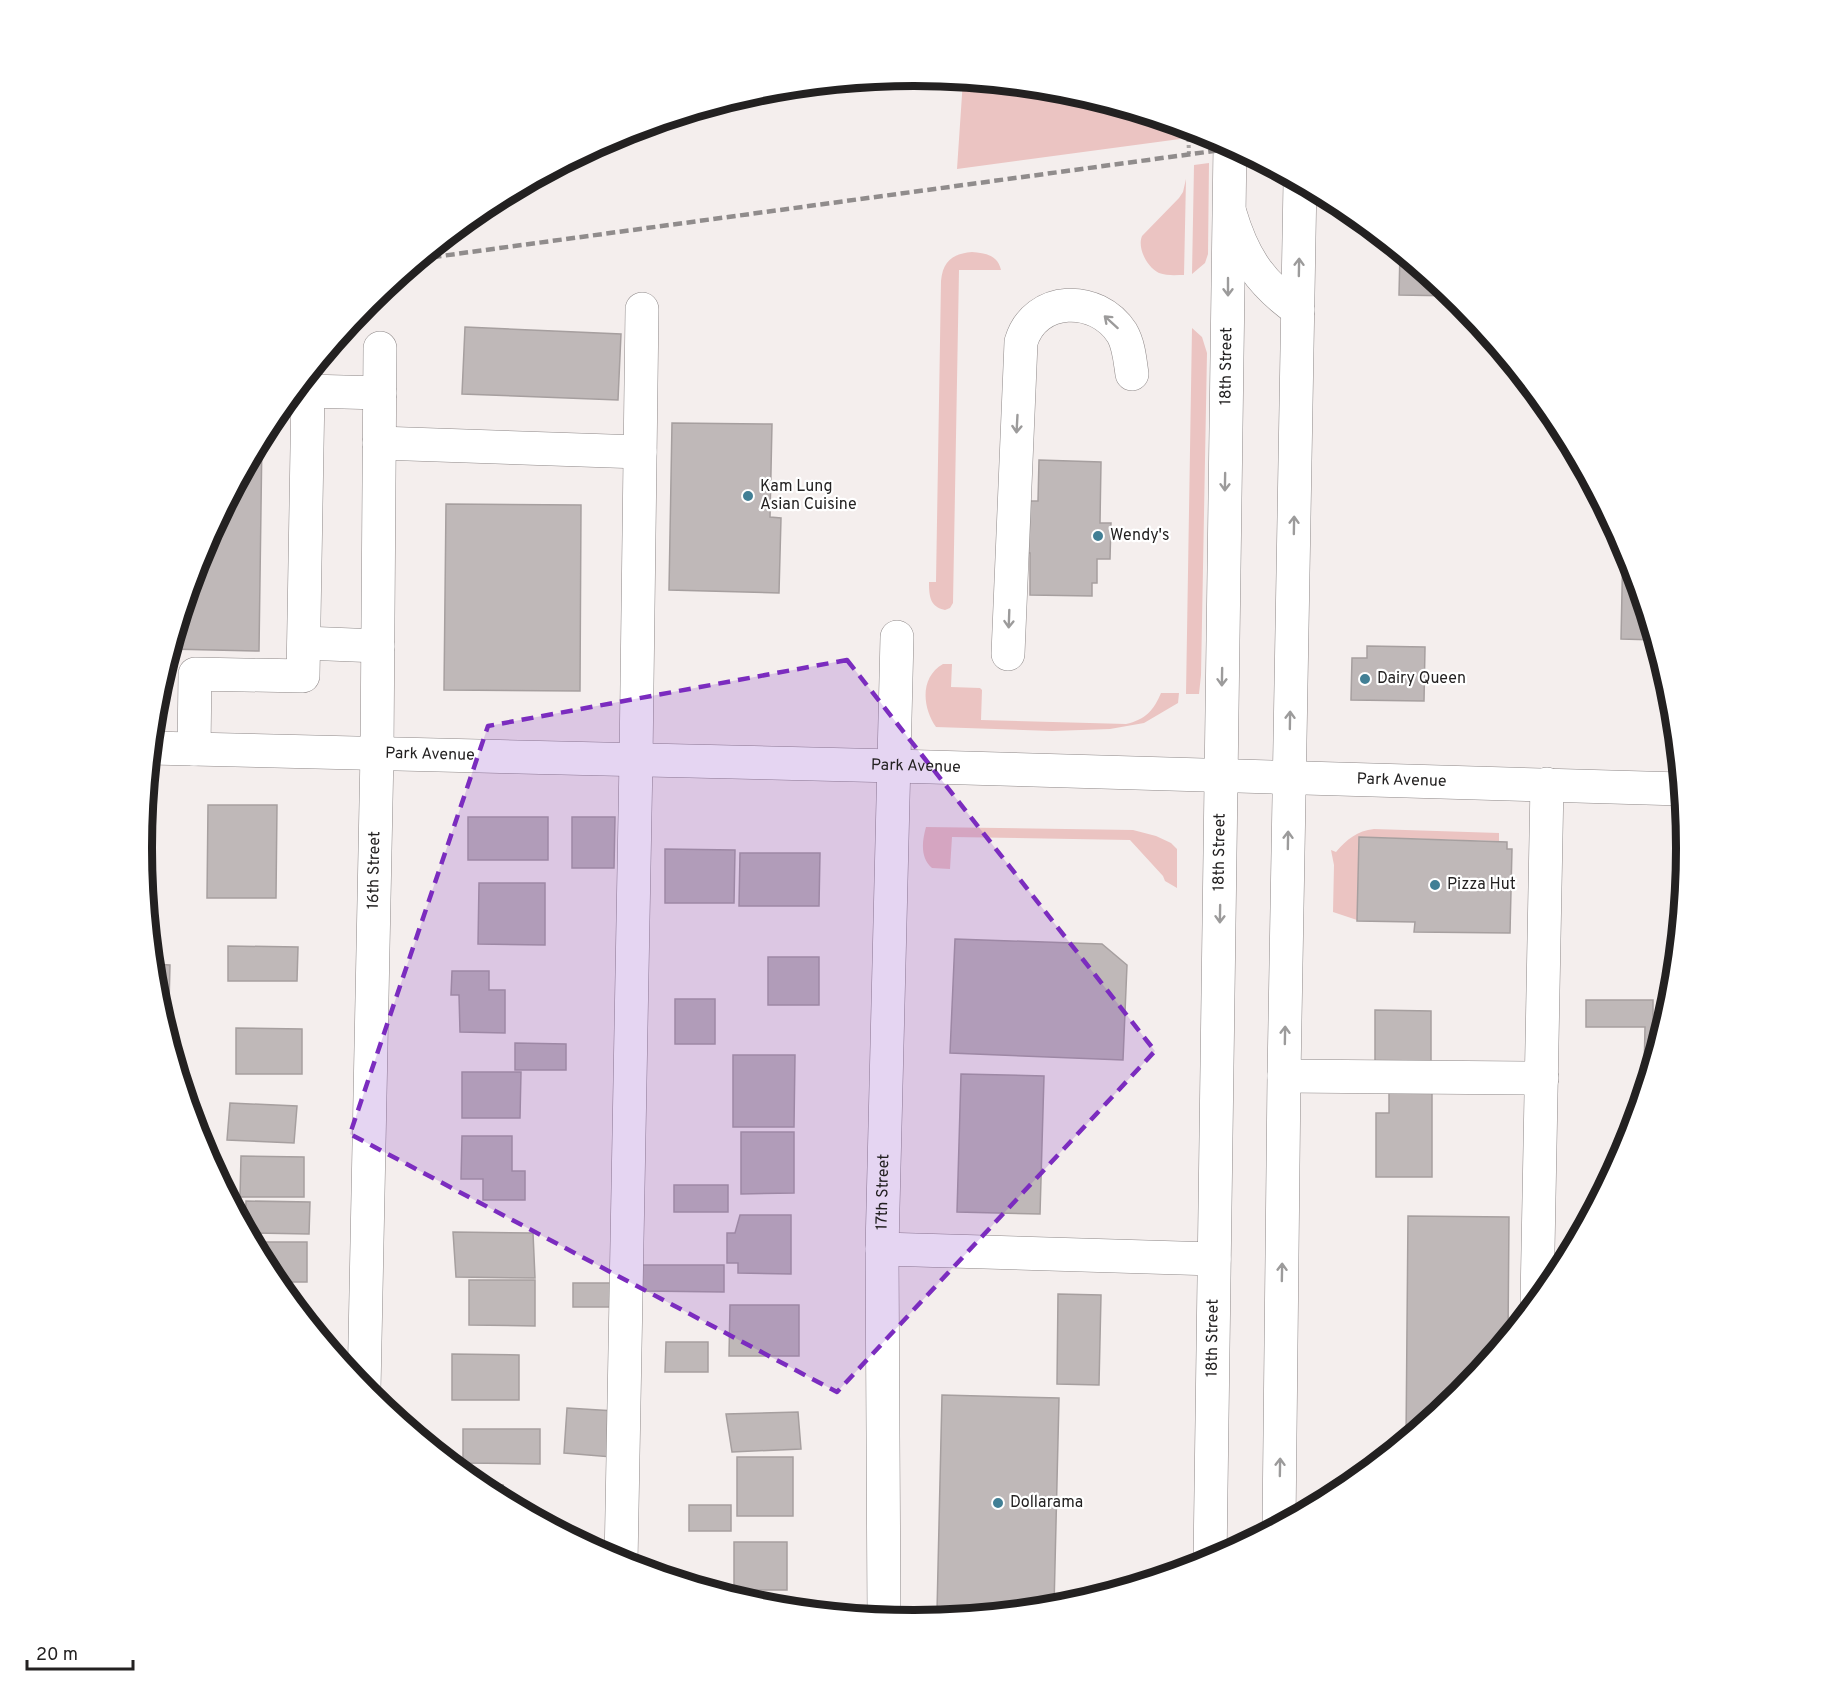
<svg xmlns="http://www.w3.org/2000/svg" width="1828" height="1696" font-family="Overpass,sans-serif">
  <rect width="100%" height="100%" fill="#f4eeed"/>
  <path fill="#ebc4c2" d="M963,80l102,10 116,35 -1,14 -223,30z
    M1209,163l-1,91 -3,9 -13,11 2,-109z
    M1186,179l-2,96c-8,0 -17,1 -25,-2 -12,-6 -22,-25 -17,-37l37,-38 4,-6z
    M972,252c13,1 26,3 29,18h-42l-6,333 -3,5 -5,2c-15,-3 -16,-14 -16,-28h7l5,-301c2,-20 11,-27 31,-29z
    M1192,328l10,9 5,16 -6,322 -2,19h-13z
    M943,664h9l-1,23 29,1 2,2 -1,30 145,4c19,-4 28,-14 35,-31h18l-1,10 -34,20 -34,6 -58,2 -116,-4c-14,-20 -16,-50 7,-63z
    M926,827l207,3 23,6 15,7 6,6v39l-12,-7 -2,-5 -33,-36 -178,-3 -2,32 -18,-1c-12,-10 -10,-27 -6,-41z
    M1374,829l125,4v8l-140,-4 -2,83 -24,-8 1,-47 -3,-15 5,2c11,-13 21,-21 38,-23z"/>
  <path fill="#bfb8b8" stroke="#a69f9f" stroke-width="1.5" d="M1400,252l54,44 -55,-1z
    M465,327l156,7 -3,66 -156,-6z
    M672,423l100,1 -2,93 11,1 -2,75 -110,-3z
    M262,436l-3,215 -89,-2 30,-97z
    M1039,460l62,2 -1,61h11l-1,36h-13v24h-5v13l-62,-1v-42h-5l1,-52h12z
    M446,504l135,1 -1,186 -136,-1z
    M1623,543l5,10 27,87 -34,-1z
    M1367,646l58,1 -1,54 -73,-1 1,-42h15z
    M208,805h69l-1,93h-69z
    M468,817h80v43h-80z
    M572,817h43l-1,51h-42z
    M1359,837l148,5v7h5l-2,84 -96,-1 1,-10 -58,-1z
    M665,849l70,1 -1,53h-69z
    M740,853h80l-1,53h-80z
    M479,883h66v62l-67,-1z
    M955,939l147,5 25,21 -4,95 -173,-7z
    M228,946l70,1 -1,34h-69z
    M768,957h51v48h-51z
    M152,964l18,1 -1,39h-11z
    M452,971h37v19h16v43l-45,-1 -1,-37h-8z
    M675,999h40v45h-40z
    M1586,1000h67v32l9,1 -12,40h-6l1,-46h-59z
    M1375,1010l56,1v53h-56z
    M236,1028l66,1v45h-66z
    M515,1043l51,1v26h-51z
    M733,1055h62l-1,72h-61z
    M462,1072h59l-1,46h-58z
    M961,1074l83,2 -4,138 -83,-2z
    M1389,1092h43v85h-56v-64h13z
    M230,1103l67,3 -3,37 -67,-3z
    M741,1132h53v61l-53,1z
    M462,1136h50v35h13v29h-42v-21h-22z
    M241,1156l63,1v40h-64z
    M674,1185h54v27h-54z
    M246,1201l64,1 -1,32 -61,-1 -3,-4z
    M740,1215h51v59l-53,-1v-10h-11v-30h8z
    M1408,1216l101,1 -1,120 -48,58 -54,44z
    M453,1232l80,1 2,45 -79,-1z
    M252,1242h55v40h-32z
    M642,1265h82v27l-82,-1z
    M469,1280h66v46l-66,-1z
    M573,1283h42v24h-42z
    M1058,1294l43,1 -2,90 -42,-1z
    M730,1305h69v51h-70z
    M666,1342h42v30h-43z
    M452,1354l67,1v45h-67z
    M942,1395l117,3 -5,209 -59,6 -58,-2z
    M567,1408l48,3 -3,46 -48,-4z
    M798,1412l3,37 -69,3 -6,-38z
    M463,1429h77v35l-77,-1z
    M737,1457h56v59h-56z
    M477,1485h26v15l-19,-9z
    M689,1505h42v26h-42z
    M734,1542h53v48h-53z"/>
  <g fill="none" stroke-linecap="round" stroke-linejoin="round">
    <g stroke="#8e8888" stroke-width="34">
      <g id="minor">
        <path d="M1230,213c13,44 30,70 68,97"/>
        <path d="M379,443l261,9"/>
        <path d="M304,643l74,3"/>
        <path d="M1008,654l13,-312c14,-47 76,-48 101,-9 7,12 8,28 10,41"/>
        <path id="s1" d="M151,748l744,18 786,23"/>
        <path d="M194,749l1,-75 108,2 5,-285 72,2"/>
        <path d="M1284,1076l258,2"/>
        <path d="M882,1249l332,10"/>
        <path d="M1537,1301l10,-517"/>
        <path id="s2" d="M364,1390l13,-637 3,-405"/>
        <path d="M621,1563l15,-803 6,-451"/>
        <path id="s3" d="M884,1618l-2,-369 15,-612"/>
      </g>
    </g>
    <g stroke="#8e8888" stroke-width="34">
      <g id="major">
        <path d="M1279,1525l5,-449 16,-894"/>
        <path id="s4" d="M1210,1562l20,-1417"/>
      </g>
    </g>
    <path stroke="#a8a4a3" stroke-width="4" stroke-dasharray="3 3" stroke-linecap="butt" d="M1188,127l1,28"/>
    <use href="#minor" stroke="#fff" stroke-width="33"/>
    <use href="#major" stroke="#fff" stroke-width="33"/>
    <path stroke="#908c8c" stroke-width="4.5" stroke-dasharray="9 4.5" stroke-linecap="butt" d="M419,259l817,-111"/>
  </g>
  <defs><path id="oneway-shaft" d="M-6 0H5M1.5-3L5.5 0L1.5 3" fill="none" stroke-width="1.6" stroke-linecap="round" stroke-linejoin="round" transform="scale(1.5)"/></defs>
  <g stroke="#9c9b9b">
    <use href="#oneway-shaft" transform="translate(1299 267) rotate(-89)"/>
    <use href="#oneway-shaft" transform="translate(1228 287) rotate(90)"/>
    <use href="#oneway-shaft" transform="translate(1111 322) rotate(-138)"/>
    <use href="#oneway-shaft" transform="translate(1017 424) rotate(93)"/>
    <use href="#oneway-shaft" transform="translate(1225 482) rotate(91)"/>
    <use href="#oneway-shaft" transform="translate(1294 525) rotate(-89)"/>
    <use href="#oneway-shaft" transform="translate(1009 619) rotate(92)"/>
    <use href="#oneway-shaft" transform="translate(1222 677) rotate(91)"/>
    <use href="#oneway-shaft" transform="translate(1290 720) rotate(-89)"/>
    <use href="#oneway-shaft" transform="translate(1288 840) rotate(-89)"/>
    <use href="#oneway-shaft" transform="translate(1220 914) rotate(91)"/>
    <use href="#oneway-shaft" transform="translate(1285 1035) rotate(-89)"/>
    <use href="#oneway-shaft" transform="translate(1282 1272) rotate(-89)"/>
    <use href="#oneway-shaft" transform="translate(1280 1467) rotate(-89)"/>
  </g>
  <path fill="#7b2cbf" fill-opacity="0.2" stroke="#7b2cbf" stroke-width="4.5" stroke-dasharray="12 8" stroke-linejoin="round" d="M847,660l308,391 -318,341 -487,-258 138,-408z"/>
  <g fill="#417f95" stroke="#fff" stroke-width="2">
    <circle cx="748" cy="496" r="6"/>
    <circle cx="1098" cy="536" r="6"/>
    <circle cx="1365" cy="679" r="6"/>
    <circle cx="1435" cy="885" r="6"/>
    <circle cx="998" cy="1503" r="6"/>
  </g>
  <g text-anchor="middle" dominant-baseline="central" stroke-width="4.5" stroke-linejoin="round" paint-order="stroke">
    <g font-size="16" fill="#232121" stroke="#fff">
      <text stroke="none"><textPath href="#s4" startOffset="1196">18th Street</textPath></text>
      <text stroke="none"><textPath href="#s1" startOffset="279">Park Avenue</textPath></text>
      <text stroke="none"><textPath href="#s1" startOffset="765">Park Avenue</textPath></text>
      <text stroke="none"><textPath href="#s1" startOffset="1251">Park Avenue</textPath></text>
      <text stroke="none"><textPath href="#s4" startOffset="710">18th Street</textPath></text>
      <text stroke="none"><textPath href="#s2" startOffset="520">16th Street</textPath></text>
      <text stroke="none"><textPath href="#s3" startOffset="426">17th Street</textPath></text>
      <text stroke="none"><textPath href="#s4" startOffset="224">18th Street</textPath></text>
    </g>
    <g font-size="16" fill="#232121" stroke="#fff" text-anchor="start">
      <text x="760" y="487">Kam Lung<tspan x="760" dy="18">Asian Cuisine</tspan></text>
      <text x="1110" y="536">Wendy's</text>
      <text x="1377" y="679">Dairy Queen</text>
      <text x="1447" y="885">Pizza Hut</text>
      <text x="1010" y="1503">Dollarama</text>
    </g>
  </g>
  <path d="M0 0H1828V1696H0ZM152 848a762 762 0 1 1 1524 0a762 762 0 1 1-1524 0Z" fill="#fff" fill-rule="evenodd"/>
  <path fill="none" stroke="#232121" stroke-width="8" d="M152 848a762 762 0 1 1 1524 0a762 762 0 1 1-1524 0Z"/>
  <path d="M27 1660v9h106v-9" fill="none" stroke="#232121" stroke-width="3"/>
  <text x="36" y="1660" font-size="18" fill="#232121" stroke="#ffffff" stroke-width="4.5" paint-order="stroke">20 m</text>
</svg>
